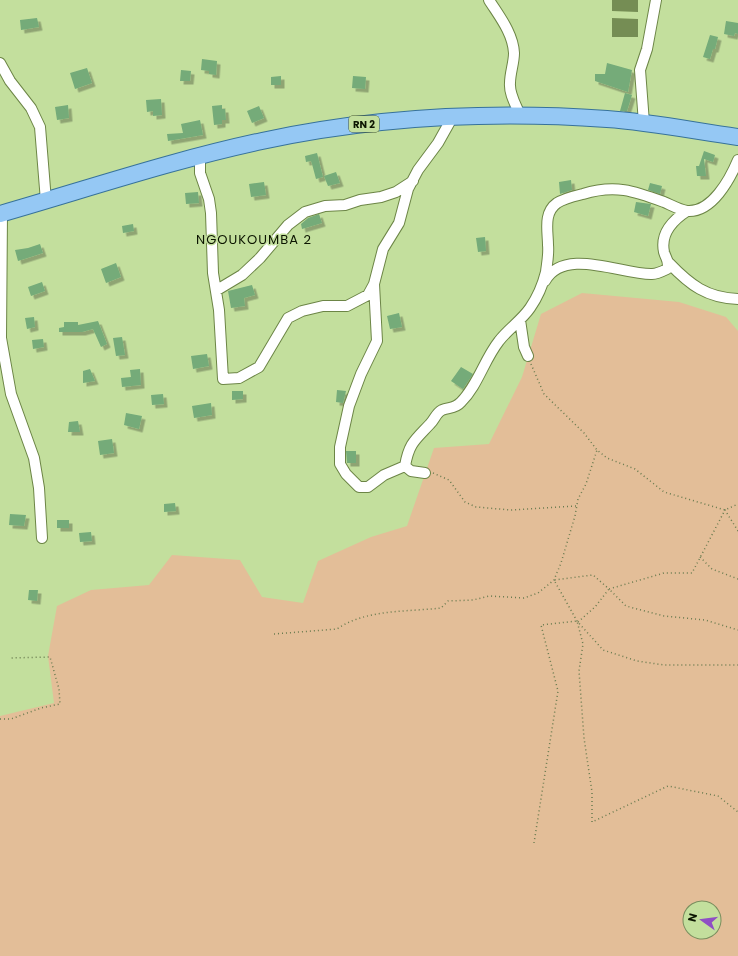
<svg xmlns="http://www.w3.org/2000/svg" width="738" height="956" font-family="Poppins,sans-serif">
  <defs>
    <filter id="shadow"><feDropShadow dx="3.5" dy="3.5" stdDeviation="0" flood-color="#0004"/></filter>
  </defs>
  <rect width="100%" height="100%" fill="#c3df9d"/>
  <path fill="#e3be98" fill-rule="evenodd" d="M582,293l97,9 47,15 12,14v625h-738v-240l54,-13 -6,-47 9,-50 34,-16 58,-5 23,-30 68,5 22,37 41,6 15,-42 53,-24 36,-11 27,-78 55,-4 33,-67 19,-63zM690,908h24v24h-24z"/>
  <path fill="#758d54" d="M612,0h26v12l-26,-1z
    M612,18l26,1v18h-26z"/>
  <path fill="#74ab79" filter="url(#shadow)" d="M37,18l2,9 -18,3 -1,-10z
    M726,21l12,2v11l-3,-1 -1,3 -10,-2z
    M710,35l8,2 -3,12h-2l-3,10 -7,-2z
    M202,59l15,2 -1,14 -7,-1v-3l-8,-1z
    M607,63l25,7 -4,22 -33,-11v-7h10z
    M87,68l5,15 -17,6 -5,-16z
    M181,70l10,1 -1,10h-10z
    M281,76v9h-10v-8z
    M353,76l13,1 -1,12 -13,-1z
    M625,93l7,2 -5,16h-7z
    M161,99l1,16 -9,1v-5l-6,1 -1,-12z
    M68,105l1,13 -12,2 -2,-13z
    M222,105v4h3l1,11h-4v4l-8,1 -2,-19z
    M259,106l5,12 -12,5 -5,-12z
    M200,120l3,15 -35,6 -1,-7 16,-1 -2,-9z
    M704,151l11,4 -2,7 -9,-3 2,17h-9l-1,-10h3z
    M317,153l6,24 -7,2 -4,-15 -1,-3 -5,1 -1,-6z
    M336,172l4,11 -12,3 -4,-10z
    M571,180l1,10 -12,4 -1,-12z
    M264,182l2,13 -15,2 -2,-13z
    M650,183l12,3 -2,8 -12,-4z
    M198,192l1,11 -13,1 -1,-11z
    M636,202l15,2 -3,12 -14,-4z
    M319,214l3,9 -20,6 -1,-5 7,-6z
    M133,224l1,7 -11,2 -1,-7z
    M485,237l1,14 -8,1 -2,-14z
    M40,244l3,9 -25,8 -3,-11 13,-2z
    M116,263l5,14 -15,6 -5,-14z
    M42,282l3,9 -14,5 -3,-9z
    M252,285l3,10 -11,3 1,8 -14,2 -3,-17z
    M399,313l3,14 -12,2 -3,-13z
    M34,317l1,10 -8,2 -2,-11z
    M98,321l9,23 -6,3 -8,-18 -11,3h-23v-4l5,-1v-5h14v3z
    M122,337l3,18 -9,1 -3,-18z
    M43,339l1,8 -11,2 -1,-9z
    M207,354l2,12 -16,3 -2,-13z
    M461,367l12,7 -10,15 -12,-8z
    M90,369l5,12 -12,2v-12z
    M140,369l1,16 -19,2 -1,-9 10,-1 -1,-7z
    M337,390l9,1 -3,12 -7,-1z
    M232,391h11v8l-11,1z
    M163,394l1,10 -12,1 -1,-10z
    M211,403l1,12 -18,3 -2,-12z
    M126,413l16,3 -3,13 -15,-4z
    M78,421l2,11h-12l1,-10z
    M112,439l2,14 -14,2 -2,-14z
    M346,451h10v12h-9z
    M175,503l1,8 -12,1v-8z
    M10,514l16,1 -2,11 -15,-1z
    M57,520h12v8h-12z
    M91,532l1,9 -12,1 -1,-9z
    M29,590h9l-1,11 -9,-1z"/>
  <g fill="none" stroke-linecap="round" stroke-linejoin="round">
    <g stroke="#6c8546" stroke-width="12">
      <path id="street" d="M489,0c10,16 24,33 25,53 0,10 -4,20 -4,30 -1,11 6,22 10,32
        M0,63l10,18 21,27 9,19 6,74
        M644,123l-4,-53 7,-21 9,-49
        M200,156v17l9,26 2,14 2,60 6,37 4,69 16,-1 20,-11 29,-49 14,-7 21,-5h24l21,-11 6,-11 9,-35 16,-26 9,-34 10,-19 20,-27 14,-25
        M2,213l-1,125 10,56 23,64 5,30 3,50
        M669,263c21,22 38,35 69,36
        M545,281c19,-35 78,-6 107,-7 5,0 11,-3 15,-5 3,-7 -1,-10 -3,-17 -4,-19 9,-32 23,-41
        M374,284l3,57 -16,33 -12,32 -9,41v17l6,10 13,13h9l16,-12 21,-9
        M217,290l25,-15 18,-17 28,-33 17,-13 20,-6 20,-1 15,-5 21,-3 15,-5 17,-11
        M520,320l4,27 4,9
        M405,466c4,-23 10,-26 25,-42 5,-5 6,-11 12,-14 7,-3 13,-1 19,-8 17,-17 23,-42 38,-61 9,-12 22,-20 31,-33 7,-10 13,-24 16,-36 1,-9 3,-18 2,-27 0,-14 -5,-32 9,-42 8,-5 18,-7 26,-9 32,-10 51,-3 81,8 7,3 16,8 23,9 25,2 43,-32 51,-51
        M405,466l6,5 14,2"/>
    </g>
    <g stroke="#37729a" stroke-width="18">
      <path id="primary" d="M0,214c87,-25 173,-54 262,-73 112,-24 230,-30 345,-22 44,3 88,12 131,18"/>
    </g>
    <path stroke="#697b4f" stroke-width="1.5" stroke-dasharray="1 3" stroke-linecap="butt" d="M531,364l13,30 40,39 13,17 10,8 28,11 29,23 61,18 13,-6
      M433,473l16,7 16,22 11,5 35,3 66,-4
      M738,531l-13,-21 -33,63h-28l-55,16 -16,-14 -39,5 23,41 26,29 34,11 27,4h74
      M700,557l12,12 26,10
      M578,622l17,-15 14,-18 17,17 38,10 41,4 33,10
      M274,634l63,-5c29,-20 70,-17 104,-21l7,-7 25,-1 16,-4 35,2 14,-5 16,-13 7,-17 14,-47 3,-17 8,-15 11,-34
      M0,719h11l30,-11 19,-4 -1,-15 -9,-32 -41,1
      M534,843l24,-152 -17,-66 36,-4 6,23 -4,27 5,67 8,54v30l76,-36 50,10 20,16"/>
    <use href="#street" stroke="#fff" stroke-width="10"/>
    <use href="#primary" stroke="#95c8f4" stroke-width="16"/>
  </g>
  <g text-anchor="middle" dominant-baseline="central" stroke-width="3" stroke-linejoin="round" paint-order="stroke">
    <rect fill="#c3df9d" stroke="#43522f" stroke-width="1" x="349" y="116" width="30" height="16" rx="3"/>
    <g font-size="10" font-weight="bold" fill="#0c1500">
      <text x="364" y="124">RN 2</text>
    </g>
    <g font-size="13" letter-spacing="1" fill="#0c1500" stroke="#c3df9d">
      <text x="254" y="239">NGOUKOUMBA 2</text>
    </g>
  </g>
  <g transform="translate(702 920) rotate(284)"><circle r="19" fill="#c3df9d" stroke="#7a8e5e"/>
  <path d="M0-3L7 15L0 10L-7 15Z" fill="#8f4fc4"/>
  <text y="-6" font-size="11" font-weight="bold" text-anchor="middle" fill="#0c1500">N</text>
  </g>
</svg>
